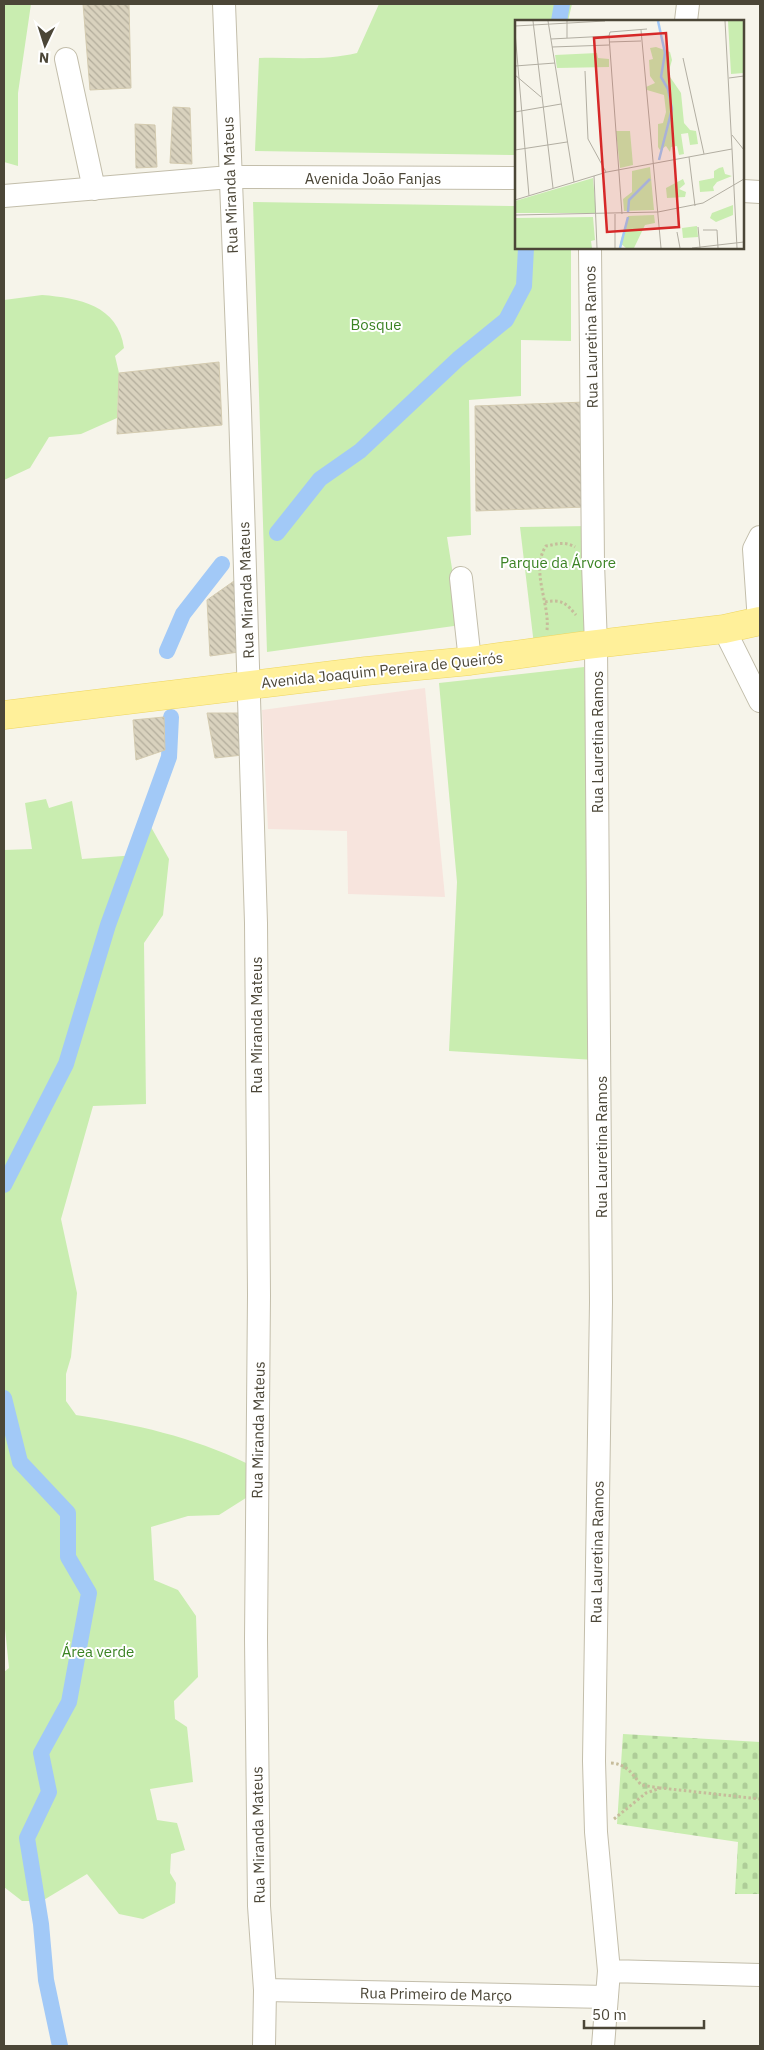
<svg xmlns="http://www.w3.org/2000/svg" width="764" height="2050" font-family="'IBM Plex Sans',sans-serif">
  <defs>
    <pattern id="cemetery-stones" width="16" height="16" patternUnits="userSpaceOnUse" patternTransform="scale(1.25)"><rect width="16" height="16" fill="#c9edb0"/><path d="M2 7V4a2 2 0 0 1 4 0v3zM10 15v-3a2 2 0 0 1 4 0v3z" fill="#aecd98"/></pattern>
    <pattern id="building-back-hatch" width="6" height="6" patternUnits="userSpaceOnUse" patternTransform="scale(1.25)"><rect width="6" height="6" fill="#d9d2be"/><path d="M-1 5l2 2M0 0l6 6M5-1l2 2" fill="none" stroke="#b2ac9b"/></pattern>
  </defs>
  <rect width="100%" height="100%" fill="#f6f4ea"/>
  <path fill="#f7e4dd" d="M425,688l20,209 -97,-3 -1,-63 -79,-2 -6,-119z"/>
  <path fill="#c9edb0" d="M4,4h27l-13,89v73l-14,-4z
    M379,4h193l-4,17h-52v134l-261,-4 4,-93c33,-1 65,3 98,-5z
    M253,202l263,4v42h55v93l-50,-1v56l-52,4 2,135 -24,2 14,88 -194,27z
    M42,295c37,3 76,10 82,53l-9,8 4,17 -2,45 -36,16 -32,3 -19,31 -26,12v-180z
    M591,526l4,113 -61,6 -14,-118z
    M584,667l11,393 -146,-9 8,-169 -18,-199z
    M46,799l3,9 23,-7 10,58 55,-4 14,-28 18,32 -6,56 -19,28 2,161 -53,2 -32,113 16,74 -6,64 -5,17v27l10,14c58,9 117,22 170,48l3,33 -30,19 -31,1 -37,11 3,53 24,10 18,26 2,61 -24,24 1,18 12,8 6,55 -43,7 7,31 20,3 8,27 -14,4 -1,19 6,10 -1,20 -32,16 -24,-5 -32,-40 -45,27h-20l-18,-14v-215l5,-4 -5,-49v-769l28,-1 -7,-46z"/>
  <path fill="url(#cemetery-stones)" d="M623,1734l137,8v152h-25l3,-52 -121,-18z"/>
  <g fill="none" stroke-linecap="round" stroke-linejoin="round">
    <path stroke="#a2c9f7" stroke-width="16" d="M559,21l3,-17
      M277,533l43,-54 40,-28 98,-92 48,-39 18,-34 2,-38
      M167,651l16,-37 39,-50
      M4,1185l62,-121 42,-139 61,-168 2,-40
      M4,1398l16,64 48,51v44l21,36 -20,109 -28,51 8,39 -22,46 14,86 5,56 14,66"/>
  </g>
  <path fill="url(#building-back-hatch)" stroke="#d4cbb0" d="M83,4h46l2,84 -41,2z
    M173,107l17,1 2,56 -22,-1z
    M135,124l20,1 2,42 -21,1z
    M219,362l3,63 -105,9 2,-61z
    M586,402v105l-110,4 -1,-105z
    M234,581l5,71 -29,4 -3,-56z
    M207,713h35l1,42 -28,3z
    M164,717l1,33 -29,10 -3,-40z"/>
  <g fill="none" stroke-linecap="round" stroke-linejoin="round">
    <g stroke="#c3beab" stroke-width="24">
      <path id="minor" d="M224,4l16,406 16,513 3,372 -3,344 3,267 6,84 -1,56
        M686,21l2,-17
        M66,59l28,130
        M743,191l17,1
        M4,196l226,-19 286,1
        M590,248l3,315 3,82 5,657 -7,459 2,71 13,139 -6,75
        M461,578l9,83
        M759,622l-5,-73 6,-12
        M724,629l36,72
        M609,1971l151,4
        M265,1990l342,7"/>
    </g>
    <g stroke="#eed660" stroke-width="29">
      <path id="major" d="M4,715l362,-44 104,-10 109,-15 145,-17 36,-8"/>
    </g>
    <path stroke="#c6bc9b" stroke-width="3" stroke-dasharray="2.5 2.5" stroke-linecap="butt" d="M545,602c17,-3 21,1 31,13
      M547,630c3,-27 -17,-60 -1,-84 11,-2 19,-5 29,1
      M611,1763c15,1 21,10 30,22l19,3
      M614,1819l32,-26 15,-5 99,11"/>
    <use href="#minor" stroke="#fff" stroke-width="22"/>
    <use href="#major" stroke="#fff09a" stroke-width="28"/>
  </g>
  <g text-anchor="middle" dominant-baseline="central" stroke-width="4" stroke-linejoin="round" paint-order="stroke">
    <g font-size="15" fill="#4b4637" stroke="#fff">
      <text x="373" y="178">Avenida João Fanjas</text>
      <text transform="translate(230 185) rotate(-92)">Rua Miranda Mateus</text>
      <text transform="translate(591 337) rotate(-91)">Rua Lauretina Ramos</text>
      <text transform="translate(246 590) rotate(-92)">Rua Miranda Mateus</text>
      <text transform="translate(382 670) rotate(-6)">Avenida Joaquim Pereira de Queirós</text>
      <text transform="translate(597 742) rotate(-90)">Rua Lauretina Ramos</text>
      <text transform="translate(256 1025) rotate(-90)">Rua Miranda Mateus</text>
      <text transform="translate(601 1147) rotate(-90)">Rua Lauretina Ramos</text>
      <text transform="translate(258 1430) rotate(-89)">Rua Miranda Mateus</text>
      <text transform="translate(597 1552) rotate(-89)">Rua Lauretina Ramos</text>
      <text transform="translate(258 1835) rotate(-91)">Rua Miranda Mateus</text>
      <text transform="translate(436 1994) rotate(1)">Rua Primeiro de Março</text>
    </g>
    <g font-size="15" fill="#3b8324" stroke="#fff">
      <text x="376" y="324">Bosque</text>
      <text x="558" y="562">Parque da Árvore</text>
      <text x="98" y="1651">Área verde</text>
    </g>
  </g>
  <g transform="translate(515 20)">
    <rect width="229" height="229" fill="#f6f4ea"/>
    <path d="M213,1h16v52l-13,1zM141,27l14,5 2,8 -4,14 13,19 3,30 6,7 6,1 2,13 -8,1 -2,-12 -7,1 3,20 -5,1 -2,-9 -6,1 -1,5 -4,-6 -6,4 -2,-3v-23l5,-1 3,-11 -2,-17 -17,-5 -1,-3 9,-4 -5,-7 -1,-16 4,-1 -3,-11zM101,111h14l3,34 -13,3zM135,147l4,43 -30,1 -1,-12 9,-7v-21zM204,148l4,-1 2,7 7,2 -15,6 -4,5 1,4 -14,1 -1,-11 15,-3v-7zM78,158l3,35h-81v-12zM168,159l2,5 -6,5 7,3 -1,5 -18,1 -1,-10zM218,185v10l-17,7 -6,-4 2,-5zM139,195l1,8 -10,2 -11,23h-8l-6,-5 8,-27zM78,197l2,23 -4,1 1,7h-76l-1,-30zM182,206l1,11 -15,1 -1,-10z" fill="#c9edb0"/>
    <path d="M82,33l1,5 11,1v8l-52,1 -2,-13z" fill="#c9edb0"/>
    <path fill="none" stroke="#a2c9f7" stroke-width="2.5" d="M143,1l7,32 -4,24 7,12 4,20 -13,51M113,192l1,-12 21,-21M105,228l8,-31"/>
    <path fill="none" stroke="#b2aea2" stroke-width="1" d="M18,1l20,167M33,1l26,161M52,1v17M0,6l90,-5M126,10l20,218M0,12l14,164M94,16l1,-4 37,-3M36,19l58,-3 13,178M94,22l32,-1M37,27l57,-2M168,38l21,96M0,46l40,-3M70,51l3,68 18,33M0,55l26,22M214,58l15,-2M0,92l46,-8M217,115l12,15M217,129l5,99M0,130l52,-8M174,137l6,49M79,156l3,72M0,180l92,-28 125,-23 -7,-128M0,195l143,-3 45,-9 41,-24M183,207l2,21M188,210h14l1,18M162,212l3,16M100,228v-34M177,228l52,-6"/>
    <path fill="#d62828" fill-opacity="0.15" stroke="#d62828" stroke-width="2.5" d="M151,13l13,194 -72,5 -13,-194z"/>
    <rect width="229" height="229" fill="none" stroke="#4b4637" stroke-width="2.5"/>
  </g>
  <rect width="764" height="2050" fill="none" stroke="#4b4637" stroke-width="10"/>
  <g transform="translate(45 45) rotate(184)" stroke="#ffffff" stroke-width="4" paint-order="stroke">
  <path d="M0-4L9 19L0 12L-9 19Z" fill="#4b4637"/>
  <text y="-8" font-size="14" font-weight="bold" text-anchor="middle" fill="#4b4637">N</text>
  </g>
  <path d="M584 2020v8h120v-8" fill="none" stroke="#4b4637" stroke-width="2.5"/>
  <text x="592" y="2020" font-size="15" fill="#4b4637" stroke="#ffffff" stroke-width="4" paint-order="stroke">50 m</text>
</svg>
